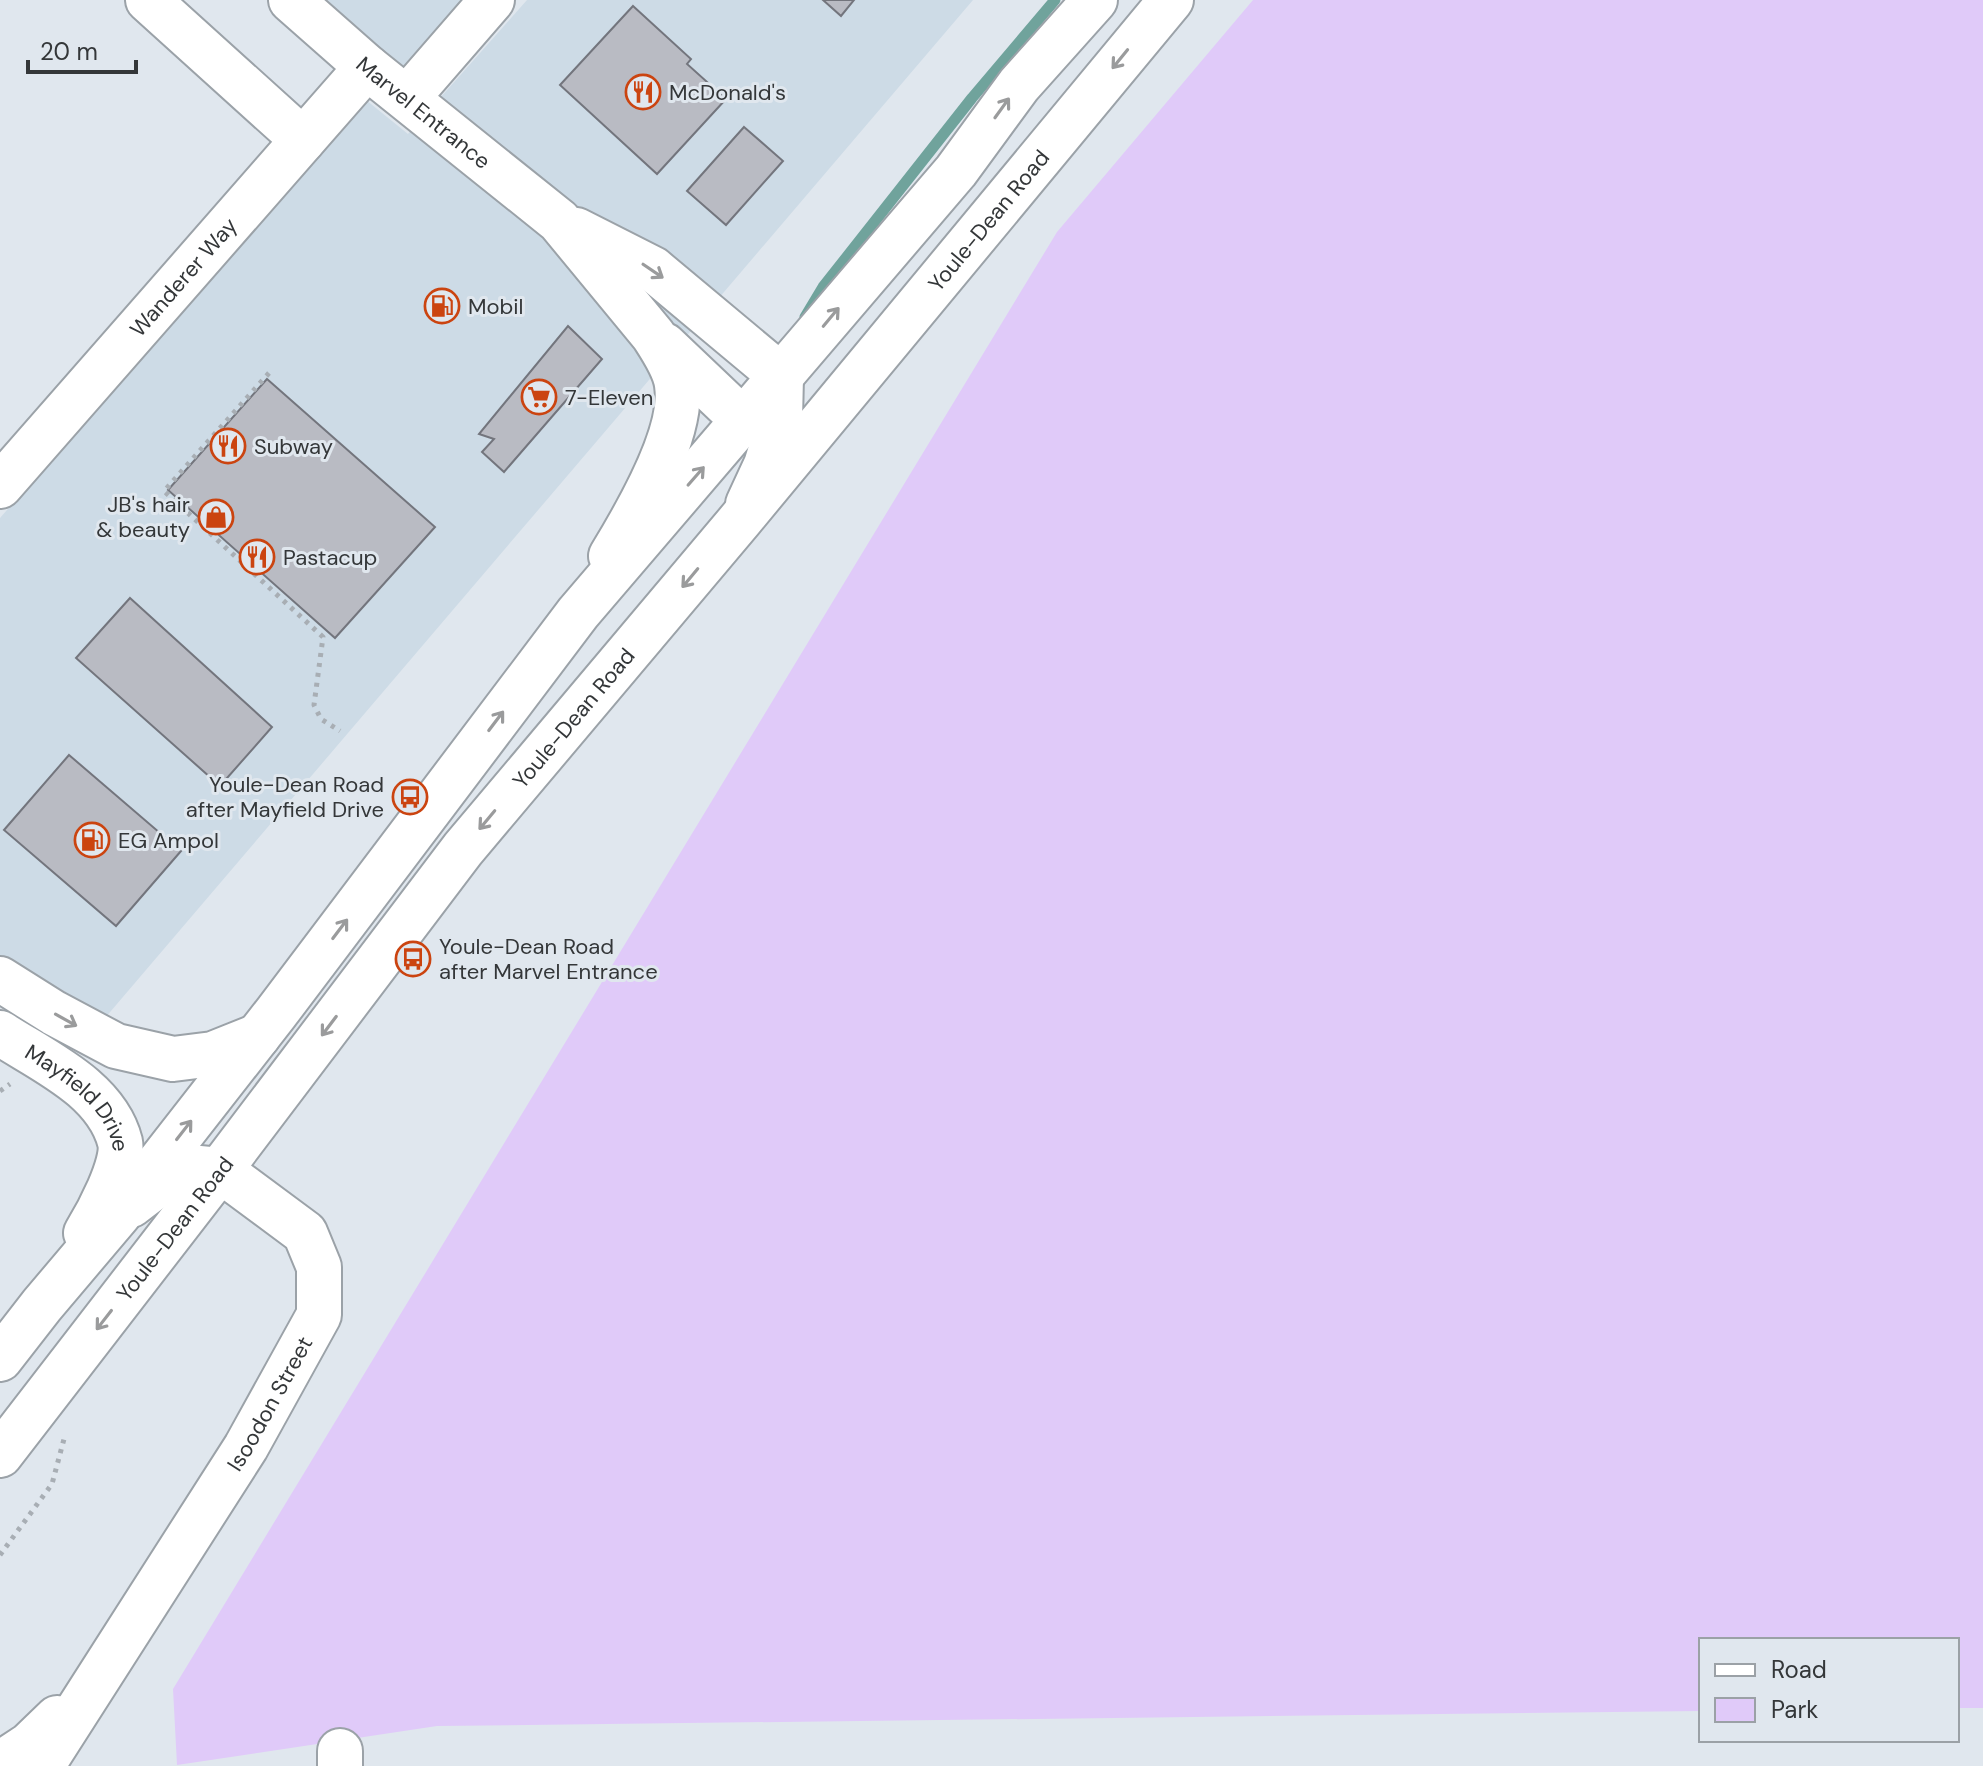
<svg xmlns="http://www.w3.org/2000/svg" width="1983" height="1766" font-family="'DM Sans',sans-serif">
  <rect width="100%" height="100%" fill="#e0e7ee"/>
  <path fill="#cddbe6" d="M306,0h161l-65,74z
    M527,0h446l-868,1018 -105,-62v-438l366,-418 42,34z"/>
  <path fill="#e0caf9" d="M1253,0h730v1708h-26v-68h-256v71l-1264,15 -260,39 -4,-76 884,-1457z"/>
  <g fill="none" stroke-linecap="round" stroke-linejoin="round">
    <path stroke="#70a39c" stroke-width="11" d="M805,317l18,-30 149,-189 83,-98"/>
  </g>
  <path fill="#b9bbc3" stroke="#73757d" stroke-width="2" d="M823,0h31l-13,16z
    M633,6l58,53 -4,5 39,35 -69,75 -97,-89z
    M744,127l39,34 -57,64 -39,-34z
    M568,326l34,33 -98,113 -22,-20 12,-13 -15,-5z
    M267,379l168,148 -100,111 -167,-148z
    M130,598l142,129 -52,59 -144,-128z
    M69,755l112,96 -65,75 -112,-96z"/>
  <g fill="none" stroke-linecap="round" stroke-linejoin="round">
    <g stroke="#9ba2a8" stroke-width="48">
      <g id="minor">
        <path d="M148,0l155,140"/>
        <path id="s1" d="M291,0l76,67 192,154 94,114c9,14 22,33 24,50 7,48 -41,130 -66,171"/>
        <path d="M407,98l85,-98"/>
        <path d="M576,230l77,39 128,107 -1,44 -14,45 -18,39"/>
        <path d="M664,345l80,76 37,-1"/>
        <path id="s2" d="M0,486l367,-419"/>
        <path d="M0,979l54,34 62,33 57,13 40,-5 45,-18"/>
        <path id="s3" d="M0,1033c43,28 106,55 120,109 5,22 -23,73 -34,91"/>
        <path d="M340,1751v15"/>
        <path d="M0,1764l29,-19 28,-27"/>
        <path id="s4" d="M42,1766l204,-319 73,-132v-48l-14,-34 -85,-63 -21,-2 -20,5 -18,9 -30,23"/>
      </g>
    </g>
    <g stroke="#9ba2a8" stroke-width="48">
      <g id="major">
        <path d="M0,1359l42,-54 77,-91 157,-201 302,-400 378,-442 63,-86 76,-85"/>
        <path id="s5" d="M0,1455l220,-285 243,-321 278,-330 430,-519"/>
      </g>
    </g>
    <path stroke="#a8aeb4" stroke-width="5" stroke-dasharray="4 6" stroke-linecap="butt" d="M269,373l-105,118 159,146 -9,68 7,14 19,12
      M0,1091l10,-7
      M0,1555l52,-71 12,-45"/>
    <use href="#minor" stroke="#fff" stroke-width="44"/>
    <use href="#major" stroke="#fff" stroke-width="44"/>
  </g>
  <defs><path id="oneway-shaft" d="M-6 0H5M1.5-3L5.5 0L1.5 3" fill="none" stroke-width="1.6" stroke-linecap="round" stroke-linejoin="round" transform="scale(2)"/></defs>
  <g stroke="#9a9b9c">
    <use href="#oneway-shaft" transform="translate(1120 59) rotate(129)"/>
    <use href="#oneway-shaft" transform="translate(1002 108) rotate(-54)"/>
    <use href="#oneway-shaft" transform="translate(653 271) rotate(34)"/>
    <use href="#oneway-shaft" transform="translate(831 317) rotate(-50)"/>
    <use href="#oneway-shaft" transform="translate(696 476) rotate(-49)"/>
    <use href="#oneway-shaft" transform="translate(690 578) rotate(130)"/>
    <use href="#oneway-shaft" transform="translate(496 721) rotate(-53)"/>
    <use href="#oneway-shaft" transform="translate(487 820) rotate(130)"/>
    <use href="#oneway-shaft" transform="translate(340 929) rotate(-53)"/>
    <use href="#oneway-shaft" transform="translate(66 1020) rotate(29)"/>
    <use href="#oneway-shaft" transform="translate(329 1026) rotate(127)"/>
    <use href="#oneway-shaft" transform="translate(184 1130) rotate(-52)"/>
    <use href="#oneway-shaft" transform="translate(104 1320) rotate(128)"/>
  </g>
  <defs>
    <g id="restaurant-ring" transform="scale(1.8)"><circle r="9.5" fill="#e0e7ee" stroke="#cb4410" stroke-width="1.5"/><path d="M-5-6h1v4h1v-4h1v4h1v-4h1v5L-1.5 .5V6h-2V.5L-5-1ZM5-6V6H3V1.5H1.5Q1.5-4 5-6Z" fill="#cb4410"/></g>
    <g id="fuel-ring" transform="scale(1.8)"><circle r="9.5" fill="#e0e7ee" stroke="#cb4410" stroke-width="1.5"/><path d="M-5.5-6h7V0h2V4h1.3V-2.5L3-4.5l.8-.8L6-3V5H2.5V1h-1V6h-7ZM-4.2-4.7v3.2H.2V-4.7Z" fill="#cb4410"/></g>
    <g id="supermarket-ring" transform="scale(1.8)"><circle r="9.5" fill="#e0e7ee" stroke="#cb4410" stroke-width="1.5"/><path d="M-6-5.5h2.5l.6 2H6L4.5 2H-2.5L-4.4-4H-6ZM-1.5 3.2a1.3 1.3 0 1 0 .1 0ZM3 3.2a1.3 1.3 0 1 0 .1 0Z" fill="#cb4410"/></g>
    <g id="shop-ring" transform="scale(1.8)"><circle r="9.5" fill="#e0e7ee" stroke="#cb4410" stroke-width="1.5"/><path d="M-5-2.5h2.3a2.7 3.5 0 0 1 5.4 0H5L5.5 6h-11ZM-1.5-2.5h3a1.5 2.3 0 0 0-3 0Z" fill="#cb4410"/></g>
    <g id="bus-ring" transform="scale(1.8)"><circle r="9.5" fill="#e0e7ee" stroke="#cb4410" stroke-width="1.5"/><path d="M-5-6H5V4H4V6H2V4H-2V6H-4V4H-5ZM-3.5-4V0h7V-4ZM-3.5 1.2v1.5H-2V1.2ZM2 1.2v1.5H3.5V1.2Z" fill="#cb4410"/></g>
  </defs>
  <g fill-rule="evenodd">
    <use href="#restaurant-ring" x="643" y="92"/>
    <use href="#fuel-ring" x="442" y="306"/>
    <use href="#supermarket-ring" x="539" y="397"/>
    <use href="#restaurant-ring" x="228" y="446"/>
    <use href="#shop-ring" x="216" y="517"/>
    <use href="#restaurant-ring" x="257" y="557"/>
    <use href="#bus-ring" x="410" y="797"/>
    <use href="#fuel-ring" x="92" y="840"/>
    <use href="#bus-ring" x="413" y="959"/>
  </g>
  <g text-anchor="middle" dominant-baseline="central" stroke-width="6" stroke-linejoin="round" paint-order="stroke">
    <g font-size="22" fill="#343739" stroke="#e0e7ee" text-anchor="start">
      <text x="669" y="92">McDonald's</text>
      <text x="468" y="306">Mobil</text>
      <text x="565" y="397">7-Eleven</text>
      <text x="254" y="446">Subway</text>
      <text x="190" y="504" text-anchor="end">JB's hair<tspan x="190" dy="25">&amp; beauty</tspan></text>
      <text x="283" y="557">Pastacup</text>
      <text x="384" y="784" text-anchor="end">Youle-Dean Road<tspan x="384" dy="25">after Mayfield Drive</tspan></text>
      <text x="118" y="840">EG Ampol</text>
      <text x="439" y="946">Youle-Dean Road<tspan x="439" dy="25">after Marvel Entrance</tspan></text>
    </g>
    <g font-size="22" fill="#343739" stroke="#e0e7ee">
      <text stroke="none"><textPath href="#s1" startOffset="174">Marvel Entrance</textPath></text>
      <text stroke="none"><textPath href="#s5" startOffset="1582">Youle-Dean Road</textPath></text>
      <text stroke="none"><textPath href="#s2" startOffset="278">Wanderer Way</textPath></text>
      <text stroke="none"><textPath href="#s5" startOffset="934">Youle-Dean Road</textPath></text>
      <text stroke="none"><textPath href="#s3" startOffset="104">Mayfield Drive</textPath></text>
      <text stroke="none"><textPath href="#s5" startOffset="286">Youle-Dean Road</textPath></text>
      <text stroke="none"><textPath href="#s4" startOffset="428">Isoodon Street</textPath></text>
    </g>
  </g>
  <rect x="1699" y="1638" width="260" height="104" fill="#e0e7ee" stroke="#9ba1a6" stroke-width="2"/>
  <rect x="1715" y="1664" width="40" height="12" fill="#ffffff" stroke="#9ba1a6" stroke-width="2"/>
  <text x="1771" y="1678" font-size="24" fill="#343739">Road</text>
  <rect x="1715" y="1698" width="40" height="24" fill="#e0caf9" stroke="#9ba1a6" stroke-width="2"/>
  <text x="1771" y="1718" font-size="24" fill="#343739">Park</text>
  <path d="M28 60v12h108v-12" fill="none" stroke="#343739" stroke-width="4"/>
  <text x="40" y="60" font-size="24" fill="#343739" stroke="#e0e7ee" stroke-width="6" paint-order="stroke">20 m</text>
</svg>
